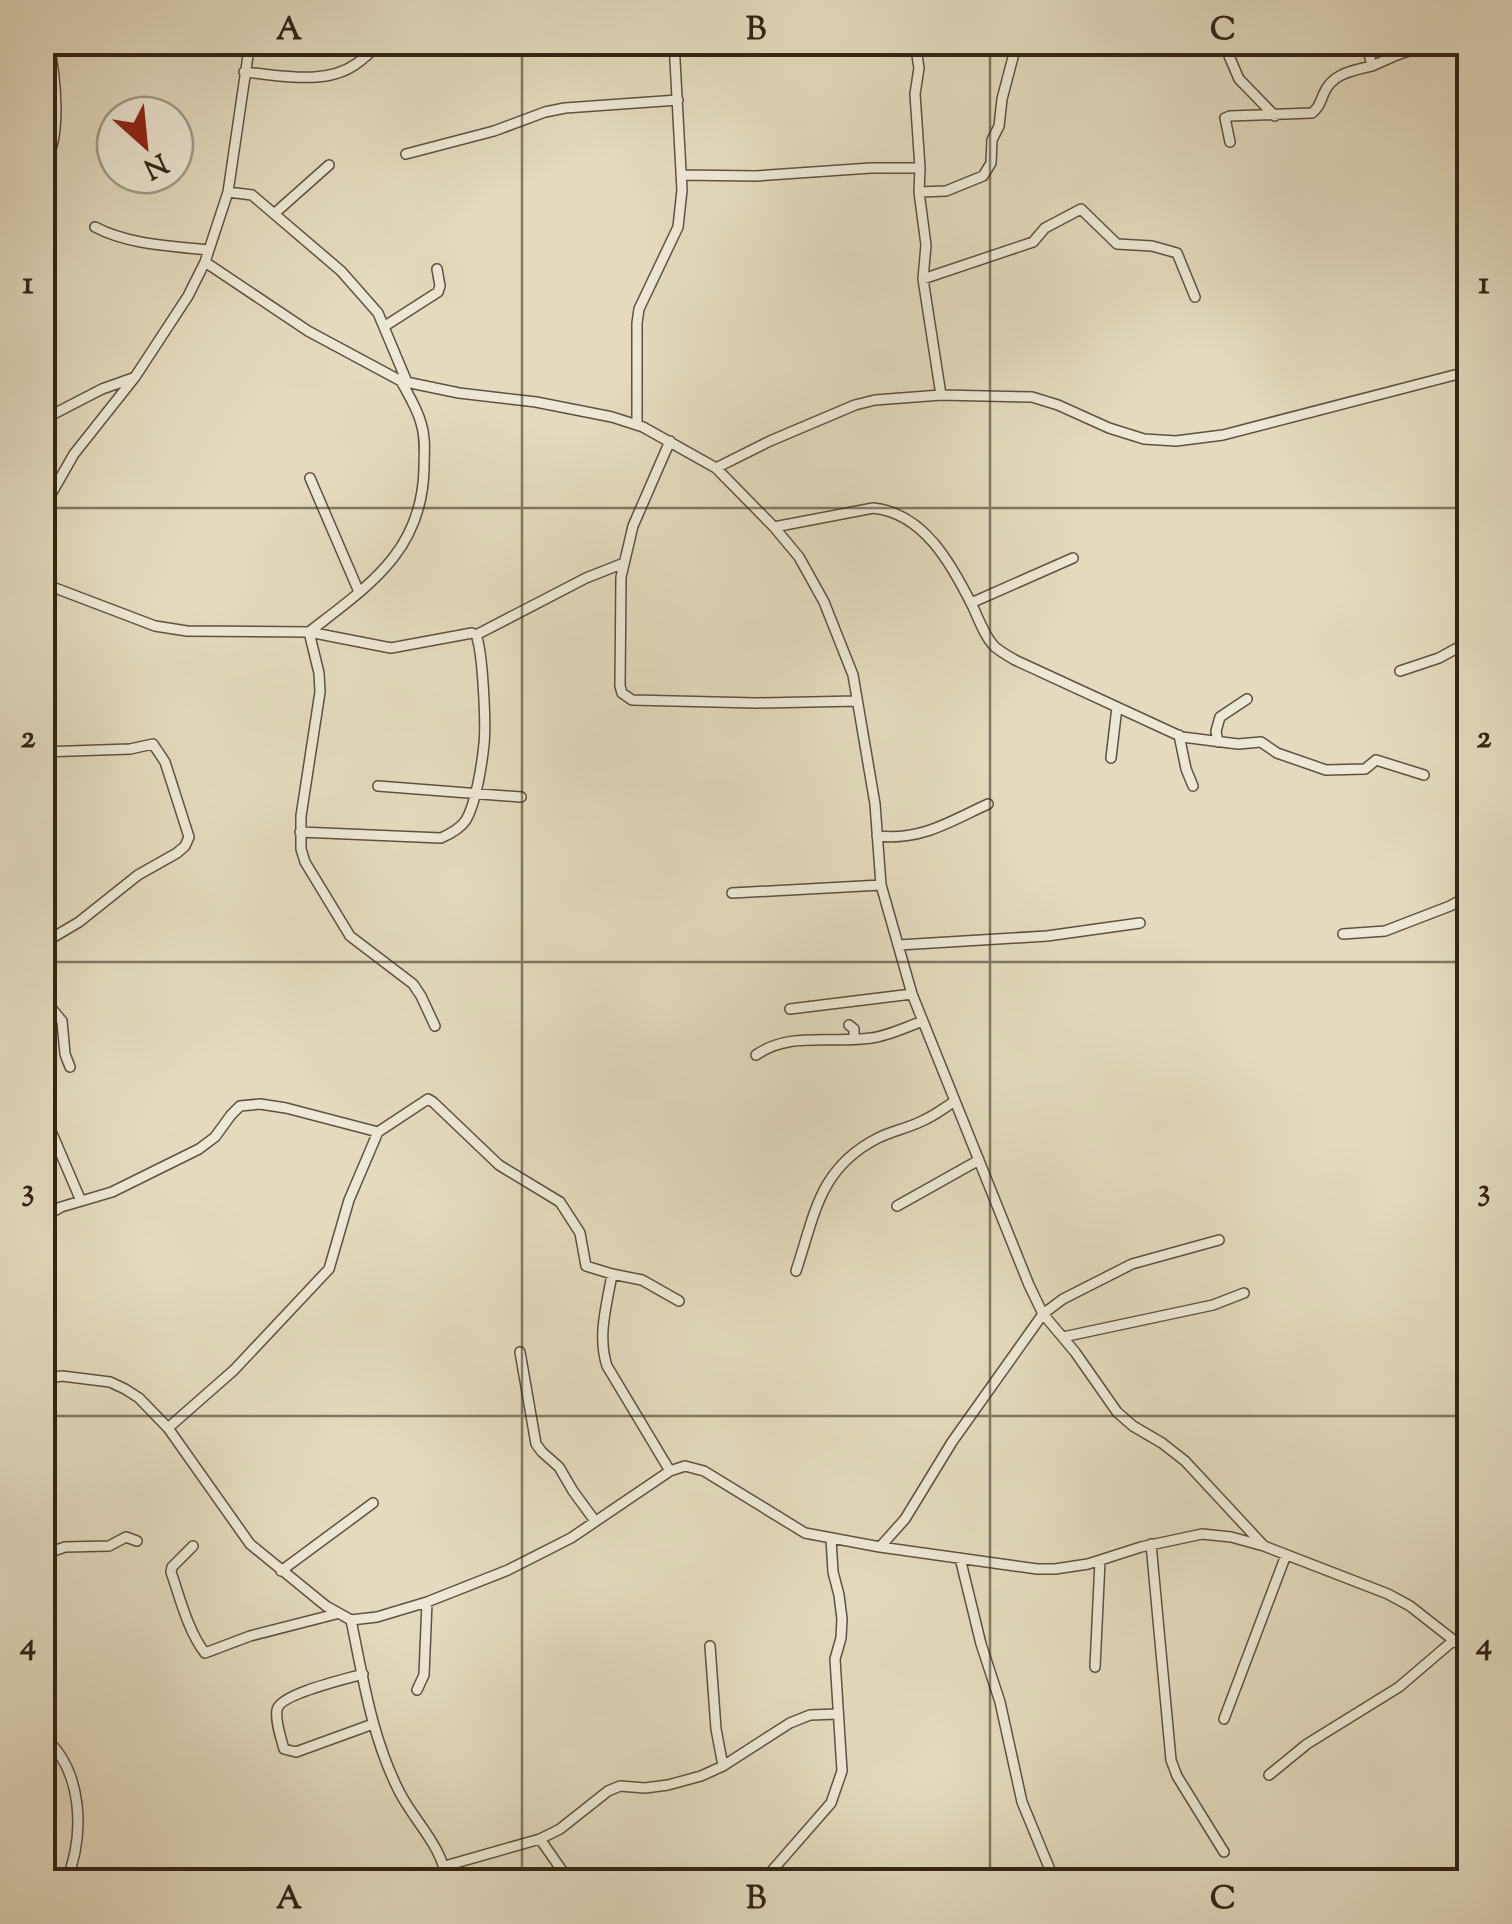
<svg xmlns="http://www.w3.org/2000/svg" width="1512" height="1924" font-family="'Sorts Mill Goudy',serif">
  <rect width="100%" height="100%" fill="#e3dbbf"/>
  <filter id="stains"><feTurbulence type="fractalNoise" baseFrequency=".002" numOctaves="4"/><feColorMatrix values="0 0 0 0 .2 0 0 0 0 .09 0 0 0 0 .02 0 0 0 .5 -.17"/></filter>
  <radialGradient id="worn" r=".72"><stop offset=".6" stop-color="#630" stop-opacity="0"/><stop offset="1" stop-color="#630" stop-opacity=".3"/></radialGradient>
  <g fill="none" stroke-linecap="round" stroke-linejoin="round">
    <g stroke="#5e523f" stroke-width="12">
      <path id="minor" d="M915,42l4,26 -4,26 5,74 -1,24 7,53 -3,34 18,116
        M1223,42l16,37 36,37
        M1366,42l6,24 25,-11 38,-13
        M114,43l5,-1
        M244,72c36,3 81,14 112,-8 9,-6 17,-14 25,-22
        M1230,142l-5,-24 5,-2 82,-3c8,-7 8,-11 12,-20 9,-20 28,-22 48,-27
        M406,154l88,-23 51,-19 20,-4 113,-8
        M42,165c22,-22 13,-94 6,-123
        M681,175l75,1 115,-8h49
        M228,192l24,3 89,76 37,42 29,69
        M919,192l27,-1 37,-15 8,-13 1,-23 7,-14 3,-27 15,-57
        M275,213l54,-48
        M95,227c34,18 77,19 114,23
        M205,262l103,69 93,50 58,12 77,9 76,15 31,10 73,41 58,59 25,30 25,45 29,73 22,129 6,81 31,109 117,291 14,29 32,38 42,60 16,14 29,17 23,18 79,85
        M923,279l110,-37 12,-14 36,-19 36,35 35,2 25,7 18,44
        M385,326l53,-34 2,-6 -3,-17
        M401,381c7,13 16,27 20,42 5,15 3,30 3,46 -2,83 -56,117 -115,163l10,41 1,19 -19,124v33l4,13 45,74 63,48 8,12 14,30
        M42,420l60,-31 31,-11
        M637,425v-102l2,-14 39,-82 4,-37 -8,-148
        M670,441l-37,85 -12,51 -1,109 2,7 10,7 124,3 101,-2
        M716,468l54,-27 85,-36 20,-5 66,-5 91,2 26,8 51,23 35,11 32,2 47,-6 247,-64
        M310,478l49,114
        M42,510l32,-56 61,-77 53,-81 17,-34 23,-70 22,-150
        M774,527l99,-19c51,5 79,57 100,99 6,13 12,30 22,40 6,5 13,9 20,13l167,77 56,7 23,-2 16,11 49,17 39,-1 11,-9 48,15
        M42,583l113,43 32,5 122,1 82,16 81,-15 4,2 110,-57 38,-15
        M971,603l102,-45
        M1400,671l39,-13 31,-17
        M1179,735l7,34 7,17
        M1218,742l-2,-11 4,-14 27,-18
        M42,752l88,-3 23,-5 12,18 24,75 -4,9 -8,7 -39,22 -59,47 -37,22
        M1111,758l6,-51
        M378,786l143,11
        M300,832l141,6c9,-4 19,-9 25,-18 10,-17 16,-56 18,-76 2,-20 -1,-92 -8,-109
        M877,836c44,5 72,-14 111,-32
        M732,893l149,-8
        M1343,934l42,-3 65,-25 20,-11
        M899,945l148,-9 93,-13
        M42,997l20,24 3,33 5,13
        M790,1009l122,-15
        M849,1025l5,4v9
        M756,1055c34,-24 75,-11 115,-17 17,-2 35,-11 52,-17
        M42,1110l39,91
        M897,1206l82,-46
        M42,1218l19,-11 51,-15 87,-43 16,-12 16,-22 9,-9 20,-2 26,4 92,24
        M796,1271c19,-57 23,-103 82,-133 14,-7 30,-10 44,-17 12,-5 22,-13 33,-20
        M612,1274c-5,31 -15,61 -5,92l63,105
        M1063,1337l150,-32 31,-12
        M42,1338l4,40
        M520,1352l16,92 6,8 17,15 14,24 22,30
        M42,1379l20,-3 48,6 15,7 14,9 29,30 82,116 76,62 25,14 26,-3 50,-15 81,-32 63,-32 99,-67 15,-5 19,5 101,62 75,14 157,22h18l33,-5 53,-17 61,-13 29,3 33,9 124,48 22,12 60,47
        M168,1428l66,-58 95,-101 20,-69 29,-68 50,-33 5,3 66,63 61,37 20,31 6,33 26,8 30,6 37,21
        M1151,1544l20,216 6,16 47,76
        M193,1546l-21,21 -1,5c9,26 17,59 34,81l45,-17 86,-22
        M880,1547l25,-28 47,-77 91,-128 20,-15 69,-35 87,-24
        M42,1555l23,-8 44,-1 17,-9 11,4
        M960,1558l21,86 19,58 22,100 33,80
        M281,1571l92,-68
        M351,1620c12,58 21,119 49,173 15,29 43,54 47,89
        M710,1646l6,83 7,37
        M1095,1667l5,-106
        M363,1674c-17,5 -84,20 -86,36 -2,11 4,28 7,39l12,3 77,-28
        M417,1690l7,-15 3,-73
        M1224,1719l62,-164
        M42,1735c42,35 43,100 24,147
        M1269,1775l38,-31 92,-57 55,-47
        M540,1839l30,43
        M445,1866l95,-27 20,-10 48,-38 12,-5 25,2 23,-3 33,-9 22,-10 67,-43 20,-8 27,-1
        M762,1882l69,-79 11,-32 -7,-112 6,-21 1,-19 -3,-24 -6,-23 -2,-33"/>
    </g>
    <use href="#minor" stroke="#ede8d5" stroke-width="9"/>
  </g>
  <path fill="none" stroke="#322414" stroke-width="2.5" stroke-opacity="0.55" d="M522,42v1840M990,42v1840M42,508h1428M42,962h1428M42,1416h1428"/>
  <rect width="1512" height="1924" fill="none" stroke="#e3dbbf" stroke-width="110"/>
  <g transform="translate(145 145) rotate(153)"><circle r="48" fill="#ede8d5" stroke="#a29a88" stroke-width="2.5"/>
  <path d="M0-8L18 38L0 25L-18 38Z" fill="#8f2418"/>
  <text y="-15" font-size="28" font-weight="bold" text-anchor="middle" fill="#322414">N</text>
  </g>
  <rect x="55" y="55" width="1402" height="1814" fill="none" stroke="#322414" stroke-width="4"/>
  <g font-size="32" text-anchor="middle" font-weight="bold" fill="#322414">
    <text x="289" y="39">A</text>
    <text x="756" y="39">B</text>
    <text x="1223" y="39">C</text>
    <text x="28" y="293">1</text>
    <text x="1484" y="293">1</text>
    <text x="28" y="747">2</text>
    <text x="1484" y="747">2</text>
    <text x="28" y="1200">3</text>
    <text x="1484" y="1200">3</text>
    <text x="28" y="1654">4</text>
    <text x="1484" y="1654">4</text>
    <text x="289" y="1908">A</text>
    <text x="756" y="1908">B</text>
    <text x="1223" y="1908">C</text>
  </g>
  <rect width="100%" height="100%" filter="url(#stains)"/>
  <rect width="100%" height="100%" fill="url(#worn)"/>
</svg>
